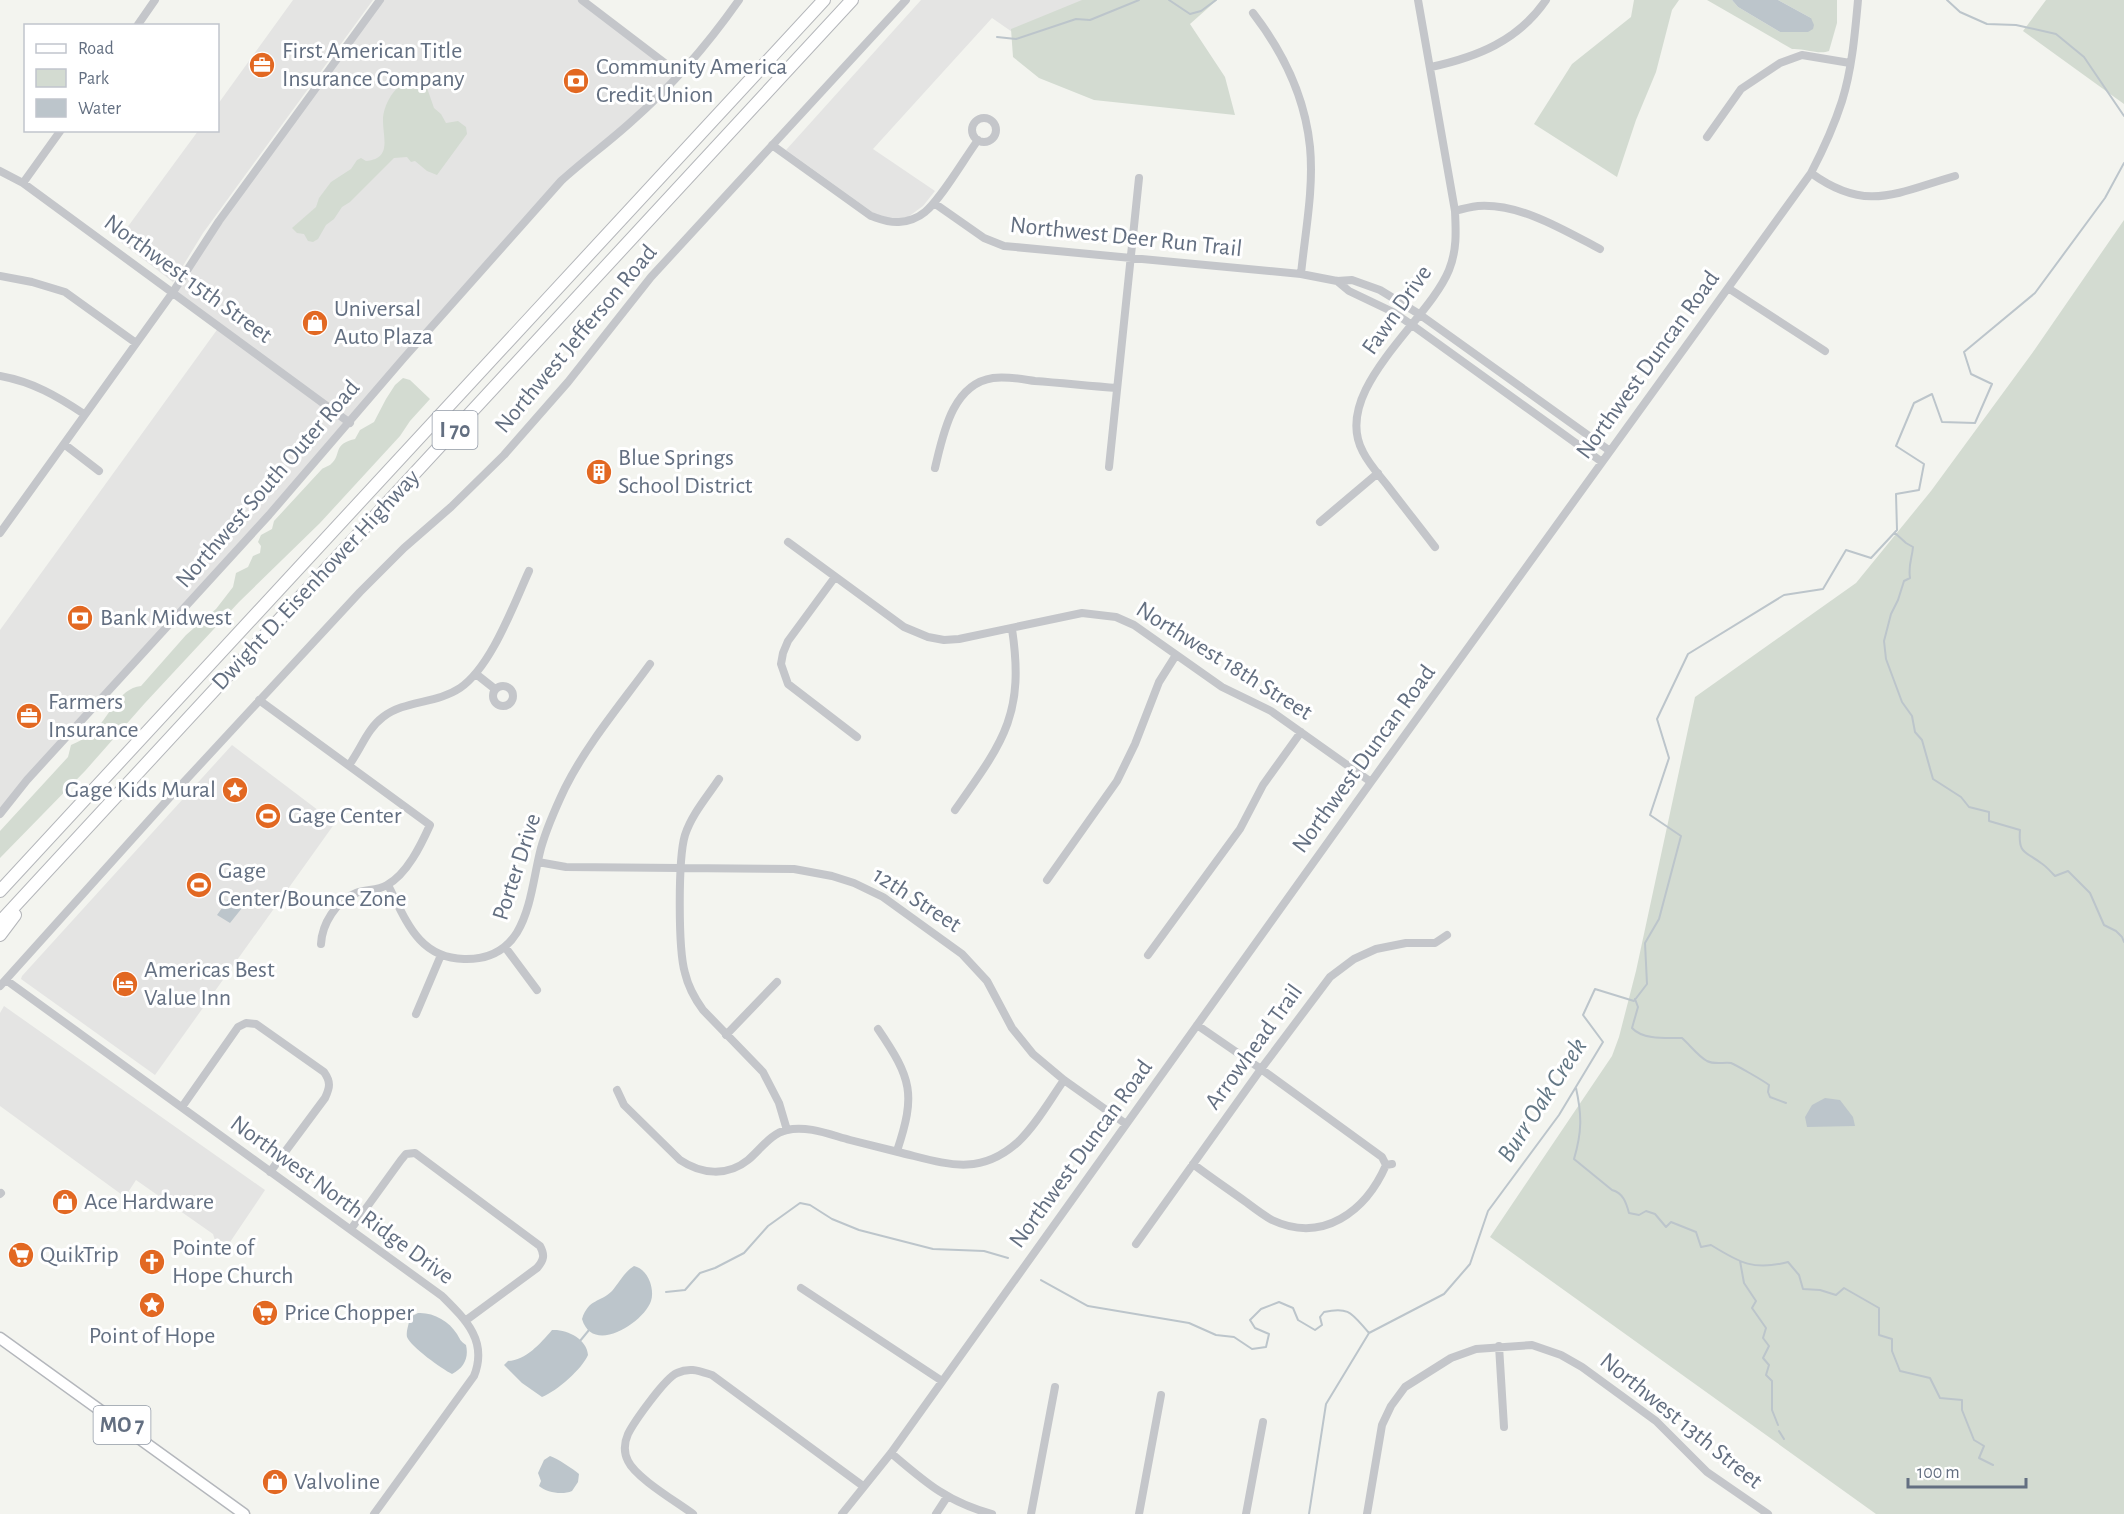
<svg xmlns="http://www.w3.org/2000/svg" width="2124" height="1514" font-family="'Alegreya Sans',sans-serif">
  <rect width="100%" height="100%" fill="#f3f4ef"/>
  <path fill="#e4e4e3" d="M293,0h80l-170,233 -30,49 -55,-42 80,-109 20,-1v-26z
    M380,0h202l97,74 -91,82 -588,658v-184l219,-303 -46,-35z
    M921,0h251l-121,59 -59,-41 -119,131 62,42 -12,15 -15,11 -10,2 -9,-1 -14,-4 -89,-64z
    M232,745l103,78 -180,252 -134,-96 1,-3z
    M4,1006l261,184 -45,67 -7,-23 -77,-54 -11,17 -125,-91v-93z"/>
  <path fill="#d3dbd1" d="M1082,0h135l-27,24 35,53 10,38 -141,-15 -55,-22 -26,-21 -2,-28z
    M1634,0h45l-7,10 -16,62 -20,48 -19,57 -83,-53 38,-60 59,-47z
    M1707,0h25l6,7 42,25h28l3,-14 -33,-18h59v23l-8,28c-10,4 -25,-3 -37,-2z
    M2046,0h78v104l-101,-73z
    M410,80h8l8,5 8,23 7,6 5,9 12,-2 8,6 1,7 -30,41 -10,-4 -12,-10 -4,1 -4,-5 -13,1 -44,44 -8,5 -8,12 -8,6 -8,14 -5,3 -5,-1 -4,-7 -7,-1 -5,-5 24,-21 3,-9 12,-16 20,-13 6,-9 4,-2 5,3c26,-2 17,-23 17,-40 0,-17 12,-36 27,-41z
    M2124,220v1294h-248l-386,-277 122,-181 7,-19 17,-66 59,-274 161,-114 75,-92 102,-139z
    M403,378l7,2 20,19 -20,22 -10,15 -80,87 -81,79 -94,101 -60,68 -85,87v-27l68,-74 3,-12c7,-3 15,-7 21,-12 16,-13 26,-45 49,-47l45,-51 30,-26 17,-22 3,-14 12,-6 5,-11 7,-3 1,-7 -3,-4 3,-7 11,-6 2,-8 48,-52c1,-1 9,-4 9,-5 11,-9 1,-20 24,-25l5,-9 14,-8 12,-23 9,-14z"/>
  <path fill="#bcc5cb" d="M1732,0h46l33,18 3,7 -1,4 -5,3h-28l-42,-25z
    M232,894l14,9 -16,20 -13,-8z
    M1825,1098l15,2 13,17 2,9 -48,1 -2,-10 7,-12z
    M634,1266c8,2 13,8 16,16 2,6 3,13 1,19 -7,21 -58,55 -69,18 7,-21 18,-16 30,-28 7,-8 12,-19 22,-25z
    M418,1313c15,-1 31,8 39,21 3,5 3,7 9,11 3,13 -2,23 -14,29 -10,-5 -41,-27 -45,-37 -1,-5 1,-10 2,-15l-3,-3z
    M552,1330c15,-1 35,9 36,25 -6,14 -31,36 -46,42l-20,-14 -18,-18 4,-4c18,-1 32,-17 44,-31z
    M550,1456c7,2 23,13 29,18l-1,8 -6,9c-9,4 -25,2 -33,-5l2,-5 -3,-8 6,-13z"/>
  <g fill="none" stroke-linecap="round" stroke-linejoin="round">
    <path stroke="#bcc5cb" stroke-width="2" d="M1169,0l21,14 11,-3 15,-11
      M1947,0l13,12 27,12 29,1 40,9 28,23 40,59
      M997,37l19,2 60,-20 14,1 49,-20
      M1895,533l11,10 7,4c-1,12 -5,18 -3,31l-6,3 -6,19 -7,14 -7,27 2,18 16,43 10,14 3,16 7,8 11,39 28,18 8,10 20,5v9l31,9c-2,24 5,21 21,33 5,3 10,9 14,13l13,-5 22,22 14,32 12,6 6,6 2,5
      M1635,999l3,8 -6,21c11,12 34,10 50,10 8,7 16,18 25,23 8,4 16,1 24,2 5,2 33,18 38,22l-1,7 2,5 16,6
      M1576,1088c6,27 6,44 -2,71l38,31c11,3 14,12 17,23l10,2 7,-4 9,3 11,13 5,-5 25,10 5,15 10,-2c29,18 43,26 77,17l11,13 4,14 17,1 16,5 8,-7 35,20v27l13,4v12l8,20 30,7 10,20 22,2v10l12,30 10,6 -5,12 14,7
      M1740,1261l4,22 12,18 -4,7 14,20 -3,10 6,8 -6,12 6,7 -3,10 6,6v29l6,15
      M1041,1280l47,26 101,17 27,12 18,2 18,12 14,-2 3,-13 -14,-6 -5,-8 11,-11 18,-7 14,6 5,12 17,10 7,-5 -2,-8 4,-5c26,-6 28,2 45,21
      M666,1292l19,-2 15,-17 15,-5 29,-15 24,-27 32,-23 10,2 22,14 27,11 74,19 51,2 24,7
      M1369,1333l75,-39 26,-30 18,-53 71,-96 44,-73 -20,-27 12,-26 39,12 13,-17 -2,-41 14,-24 22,-83 -31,-21 19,-57 -12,-39 31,-65 96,-59 39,-6 23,-39 25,8 26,-28 -1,-36 23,-4 5,-26 -28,-18 18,-43 18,-9 10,28 33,1 17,-39 -21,-10 -7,-22 71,-59 70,-95 19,-35
      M580,1341l9,-11
      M1779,1431l5,8
      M1309,1514l17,-110 43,-71"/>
    <g stroke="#b4b7bc" stroke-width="13">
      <path id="major" d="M0,1338l244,176"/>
    </g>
    <g stroke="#b4b6ba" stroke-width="14">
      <path id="highway" d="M0,891l824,-891
        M0,922l852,-922
        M0,935l15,-20"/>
    </g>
    <path stroke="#c4c6ca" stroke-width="8" d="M582,0l97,74
      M1418,0l37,211c1,21 2,39 -6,59 -21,52 -119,121 -86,182 6,12 16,23 24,33 16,21 32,41 48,62
      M1253,13c30,39 52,84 57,134 4,42 -5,86 -9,127
      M137,26l18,-26
      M1431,67c46,-10 87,-26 115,-67
      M972 130a12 12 0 1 1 24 0a12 12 0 1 1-24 0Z
      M1707,137l34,-48 39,-26 22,-8 48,8
      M772,145l99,71c9,3 18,7 28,6 8,0 19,-4 26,-10 16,-13 39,-53 53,-72
      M0,171l23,12 327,240
      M1811,173c55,40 85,20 144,3
      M23,183l38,-53
      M934,203l50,35 20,8 297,28 36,7 15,-1 28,10 39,24 191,137
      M1455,211c7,-2 15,-4 23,-5 42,-3 86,24 122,43
      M0,276l32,6 33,10 71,51
      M1337,281l12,10 44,21 19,13 190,137
      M1728,288l97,63
      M0,376c33,6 57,20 84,38
      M64,444l35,27
      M1109,467l30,-289
      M935,468c8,-33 17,-84 58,-90 14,-2 28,1 42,3 27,2 55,5 82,7
      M1320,522l58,-49
      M0,533l173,-241 46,-71 161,-221
      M788,542l116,85 24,10 16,3 15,-1 123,-26 34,4 18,8 88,62 49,24 100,71
      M835,577l-47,64 -5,12 -2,11 7,20 69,53
      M476,674l19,15
      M493 696a10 10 0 1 1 20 0a10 10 0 1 1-20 0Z
      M259,700l171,125c-9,20 -23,49 -43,60 -9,6 -21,4 -31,8 -20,8 -34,31 -35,51
      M349,765c12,-16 18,-36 34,-48 22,-17 53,-13 77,-29 31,-21 53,-82 69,-117
      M719,779c-12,18 -27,35 -34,56 -7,23 -7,114 0,138 3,13 10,26 18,37l60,62 16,31 8,27
      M955,810c48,-68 70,-95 57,-181
      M0,814l27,-34 242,-265 134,-156 158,-178c23,-21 48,-39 71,-60 40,-35 76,-77 107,-121
      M538,862l28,5 228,2 38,7 22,7 29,14 79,57 25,27 25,47 21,26 31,26 62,44
      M1047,880l70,-99 18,-37 24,-62 17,-27
      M388,885c18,35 30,73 76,74 66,2 65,-66 77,-111 6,-21 15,-41 24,-60 22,-44 56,-84 85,-124
      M505,947l32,43
      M1148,955l92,-126 23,-44 38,-53
      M6,980l436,316c24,24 46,45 32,80l-100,138
      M0,986l170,-189 190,-205 44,-44 47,-41 53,-52 64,-73 83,-105 255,-277
      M416,1014l25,-59
      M1197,1025l64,44 121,88 4,8 6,-1
      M878,1029c34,50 38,65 19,122
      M726,1035l51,-53
      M617,1090l7,15 56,55c21,14 47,17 68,0 12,-10 23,-27 39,-30 20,-5 44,5 63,10 16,4 32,8 48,12 46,11 80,26 120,-10 18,-17 32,-42 46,-62
      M182,1107l56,-80 8,-4 10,1 68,48c7,10 6,15 1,26l-55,74
      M1193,1164c17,13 35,25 53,38 8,6 17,13 26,18 51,24 94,-9 114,-55
      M0,1194l1,-1
      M351,1229l50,-69 5,-6 9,-1 125,93c5,9 4,14 -3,22l-72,53
      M1136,1244l125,-175 69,-92 24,-18 22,-10 30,-6h29l12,-8
      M801,1288l141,93
      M1499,1346l5,81
      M891,1453c34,29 56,49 101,61
      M693,1514c-16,-12 -57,-36 -65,-53 -4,-8 -4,-18 0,-27 6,-12 37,-56 49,-61 13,-6 22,-2 35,2l151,111
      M842,1514l49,-61 480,-671 440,-609c12,-23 23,-47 31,-72 10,-32 13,-68 16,-101
      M936,1514l11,-17
      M1031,1514l24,-127
      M1139,1514l22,-119
      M1246,1514l17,-92
      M1367,1514l15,-89 9,-19 14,-19 46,-29 25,-9 56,-4 29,10 21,12 74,54 51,51 61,42"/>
    <use href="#major" stroke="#fff" stroke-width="10"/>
    <use href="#highway" stroke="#fff" stroke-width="12"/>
  </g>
  <defs>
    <g id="office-disc" transform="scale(1.35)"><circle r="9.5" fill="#e26822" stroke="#fff"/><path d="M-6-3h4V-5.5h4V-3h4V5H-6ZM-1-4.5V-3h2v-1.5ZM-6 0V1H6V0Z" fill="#fff"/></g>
    <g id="bank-disc" transform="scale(1.35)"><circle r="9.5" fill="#e26822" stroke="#fff"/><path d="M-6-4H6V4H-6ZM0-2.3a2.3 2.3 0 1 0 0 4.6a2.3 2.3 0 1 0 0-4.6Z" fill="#fff"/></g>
    <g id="shop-disc" transform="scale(1.35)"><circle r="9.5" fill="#e26822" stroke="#fff"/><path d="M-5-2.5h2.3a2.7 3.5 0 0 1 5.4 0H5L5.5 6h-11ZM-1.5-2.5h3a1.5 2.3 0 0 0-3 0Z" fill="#fff"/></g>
    <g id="building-disc" transform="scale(1.35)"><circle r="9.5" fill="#e26822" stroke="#fff"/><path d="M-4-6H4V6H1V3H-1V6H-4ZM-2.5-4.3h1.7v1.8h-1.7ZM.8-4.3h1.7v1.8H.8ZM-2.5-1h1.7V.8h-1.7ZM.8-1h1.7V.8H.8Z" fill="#fff"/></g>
    <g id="sight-disc" transform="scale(1.35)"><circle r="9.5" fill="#e26822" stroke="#fff"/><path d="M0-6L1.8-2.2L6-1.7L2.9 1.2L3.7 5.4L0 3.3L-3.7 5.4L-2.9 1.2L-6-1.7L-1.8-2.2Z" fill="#fff"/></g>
    <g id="stadium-disc" transform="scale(1.35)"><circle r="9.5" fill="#e26822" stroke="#fff"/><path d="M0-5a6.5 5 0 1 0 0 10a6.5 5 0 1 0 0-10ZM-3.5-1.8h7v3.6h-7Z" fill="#fff"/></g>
    <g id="hotel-disc" transform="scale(1.35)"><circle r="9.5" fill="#e26822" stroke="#fff"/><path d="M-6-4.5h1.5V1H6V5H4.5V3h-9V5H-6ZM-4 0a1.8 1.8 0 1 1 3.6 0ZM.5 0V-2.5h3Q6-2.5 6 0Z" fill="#fff"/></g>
    <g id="supermarket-disc" transform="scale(1.35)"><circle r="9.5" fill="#e26822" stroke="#fff"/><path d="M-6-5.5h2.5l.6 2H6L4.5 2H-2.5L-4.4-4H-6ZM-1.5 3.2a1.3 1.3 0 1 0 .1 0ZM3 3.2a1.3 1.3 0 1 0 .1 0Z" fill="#fff"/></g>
    <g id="church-disc" transform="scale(1.35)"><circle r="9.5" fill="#e26822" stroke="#fff"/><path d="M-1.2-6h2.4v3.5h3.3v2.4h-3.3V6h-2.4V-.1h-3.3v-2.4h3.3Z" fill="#fff"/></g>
  </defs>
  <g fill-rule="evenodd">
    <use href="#office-disc" x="262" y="65"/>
    <use href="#bank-disc" x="576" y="81"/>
    <use href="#shop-disc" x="315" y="323"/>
    <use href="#building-disc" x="599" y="472"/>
    <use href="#bank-disc" x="80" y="618"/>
    <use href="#office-disc" x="29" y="716"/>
    <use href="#sight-disc" x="235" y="790"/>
    <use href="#stadium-disc" x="268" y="816"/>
    <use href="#stadium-disc" x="199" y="885"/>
    <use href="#hotel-disc" x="125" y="984"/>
    <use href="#shop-disc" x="65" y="1202"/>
    <use href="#supermarket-disc" x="21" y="1255"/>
    <use href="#church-disc" x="152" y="1262"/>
    <use href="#sight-disc" x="152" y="1305"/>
    <use href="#supermarket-disc" x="265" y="1313"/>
    <use href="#shop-disc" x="275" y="1482"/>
  </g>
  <g text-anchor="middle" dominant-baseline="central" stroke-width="6" stroke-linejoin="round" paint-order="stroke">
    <g fill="#fff" stroke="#929aa7" stroke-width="1.5">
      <rect x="432.5" y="411" width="45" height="38" rx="4.5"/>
      <rect x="93.5" y="1406" width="57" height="38" rx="4.5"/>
    </g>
    <g font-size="22" font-weight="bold" fill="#636f81">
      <text x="455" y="430">I 70</text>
      <text x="122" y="1425">MO 7</text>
    </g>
    <g font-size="24" fill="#636f81" stroke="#fff" text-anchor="start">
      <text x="282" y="51">First American Title<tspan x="282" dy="28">Insurance Company</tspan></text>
      <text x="596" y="67">Community America<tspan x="596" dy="28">Credit Union</tspan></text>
      <text x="334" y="309">Universal<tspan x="334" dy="28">Auto Plaza</tspan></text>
      <text x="618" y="458">Blue Springs<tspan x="618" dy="28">School District</tspan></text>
      <text x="100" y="618">Bank Midwest</text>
      <text x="48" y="702">Farmers<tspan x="48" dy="28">Insurance</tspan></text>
      <text x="216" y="790" text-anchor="end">Gage Kids Mural</text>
      <text x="288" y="816">Gage Center</text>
      <text x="218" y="871">Gage<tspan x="218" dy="28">Center/Bounce Zone</tspan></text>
      <text x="144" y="970">Americas Best<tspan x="144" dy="28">Value Inn</tspan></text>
      <text x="84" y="1202">Ace Hardware</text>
      <text x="172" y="1248">Pointe of<tspan x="172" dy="28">Hope Church</tspan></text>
      <text x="40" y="1255">QuikTrip</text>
      <text x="284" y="1313">Price Chopper</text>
      <text x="152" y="1336" text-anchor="middle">Point of Hope</text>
      <text x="294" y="1482">Valvoline</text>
    </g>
    <g font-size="24" fill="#636f81" stroke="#fff">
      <text transform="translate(1126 237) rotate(6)">Northwest Deer Run Trail</text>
      <text transform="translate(188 279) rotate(36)">Northwest 15th Street</text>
      <text transform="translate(1397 310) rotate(-55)">Fawn Drive</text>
      <text transform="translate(576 339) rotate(-50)">Northwest Jefferson Road</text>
      <text transform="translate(1648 365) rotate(-54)">Northwest Duncan Road</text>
      <text transform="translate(268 484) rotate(-49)">Northwest South Outer Road</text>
      <text transform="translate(316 580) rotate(-47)">Dwight D. Eisenhower Highway</text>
      <text transform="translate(1224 661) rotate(32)">Northwest 18th Street</text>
      <text transform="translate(1364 759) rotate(-54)">Northwest Duncan Road</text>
      <text transform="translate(517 867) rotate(-72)">Porter Drive</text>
      <text transform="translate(917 900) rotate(33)">12th Street</text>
      <text transform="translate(1254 1047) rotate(-54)">Arrowhead Trail</text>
      <text transform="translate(1081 1154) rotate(-54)">Northwest Duncan Road</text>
      <text transform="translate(342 1200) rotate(36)">Northwest North Ridge Drive</text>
      <text transform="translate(1681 1421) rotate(39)">Northwest 13th Street</text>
    </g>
    <g font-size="26" font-style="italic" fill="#637785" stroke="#fff">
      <text transform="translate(1542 1100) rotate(-57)">Burr Oak Creek</text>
    </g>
  </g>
  <rect x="24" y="24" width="195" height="108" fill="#ffffff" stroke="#c1c5cd" stroke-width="1.5"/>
  <rect x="36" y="44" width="30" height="9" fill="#ffffff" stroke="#c1c5cd" stroke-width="1.5"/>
  <text x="78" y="54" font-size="18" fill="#636f81">Road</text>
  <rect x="36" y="69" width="30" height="18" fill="#d3dbd1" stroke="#c1c5cd" stroke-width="1.5"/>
  <text x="78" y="84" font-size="18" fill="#636f81">Park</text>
  <rect x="36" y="99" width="30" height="18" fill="#bcc5cb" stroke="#c1c5cd" stroke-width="1.5"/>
  <text x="78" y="114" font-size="18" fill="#636f81">Water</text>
  <path d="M1908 1478v9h118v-9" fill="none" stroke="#636f81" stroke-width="3"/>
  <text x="1917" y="1478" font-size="18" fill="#636f81" stroke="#ffffff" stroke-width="4.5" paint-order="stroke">100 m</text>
</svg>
